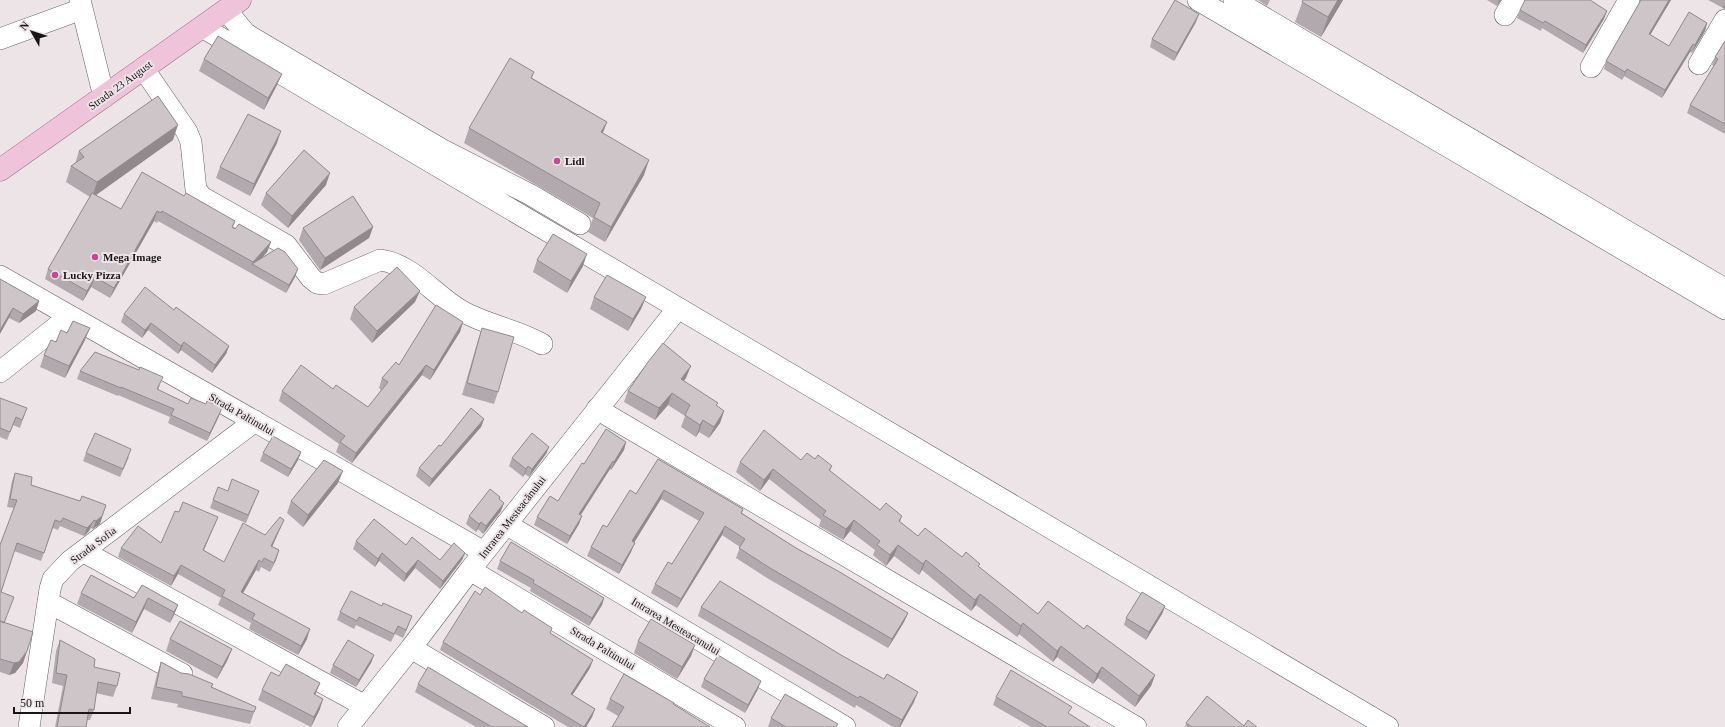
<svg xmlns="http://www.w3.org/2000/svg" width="1725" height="727" font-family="Georgia,serif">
  <rect width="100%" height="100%" fill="#ede4e8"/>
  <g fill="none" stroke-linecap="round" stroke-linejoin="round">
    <g stroke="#696265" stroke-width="22">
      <path id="minor" d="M80,0l24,97
        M1198,0l527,309
        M1234,0l491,289
        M226,10l19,23 6,4 190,112 90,46 49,29
        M1505,15l9,-15
        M202,27l1186,700
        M0,39l82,-30
        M1699,64l26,-44
        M1591,67l38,-67
        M143,68l44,64 4,10 5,48 6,7 84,48 25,33 6,5 7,1 56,-24c32,4 53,34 80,50 25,15 56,19 82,34
        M0,276l484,276
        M0,372l70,-56
        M597,409l539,318
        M506,524l339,203
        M84,552l281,154
        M470,570l265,157
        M48,602l134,72
        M411,648l133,79
        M29,727l21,-138 3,-10 17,-18 185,-140
        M348,727l63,-79 59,-78 208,-262"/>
    </g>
    <g stroke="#9d6d86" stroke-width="23">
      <path id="major" d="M0,170l240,-170"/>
    </g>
    <use href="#minor" stroke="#fff" stroke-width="21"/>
    <use href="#major" stroke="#efc4da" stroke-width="22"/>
  </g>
  <path fill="#b1a9ad" d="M1258,0h12l-3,6z
    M1303,0h40l-22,37 -26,-15z
    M1487,0h14l-4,6z
    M1641,0h30l-21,35 19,11 38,-23 -2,8 -13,22 -2,-1 -28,46 -38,-22 -2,4 -18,-11 2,-8z
    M1708,0h17v9l-2,-1z
    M1520,10l84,9 -21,34 -41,-25 -1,3 -24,-13z
    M1196,22l-22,39 -24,-14 2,-8z
    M1725,41v93l-38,-21 3,-8 24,-39 -2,-1 3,-8z
    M204,59l78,15 -5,11 -13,25 -65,-39z
    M534,72l-2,6 75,44 -4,11 41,42 -39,67 -17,-10 5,-14 -129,-75 5,-15z
    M173,140l-78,55 26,14 63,-13 51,25 -2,7 2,1 36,13 -4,10 -5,6 33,19 -9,16 -128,-72 -1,2 -3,-2 -44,77 -19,-11 -8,14 -38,-22 3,-10 42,-72 -24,-15 5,-16 4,-2 4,-13z
    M277,143l-27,53 -34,-18 4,-11z
    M326,185l-38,43 -27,-23 5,-12z
    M373,227l-4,11 -49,32 -21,-30 4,-12z
    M537,260l46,6 -16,27 -34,-21z
    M0,279l39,22 -3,10 -17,12 -10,-5z
    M594,297h52l-5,12 -13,22 -38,-22z
    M415,302l-43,41 -22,-24 4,-12z
    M174,310l55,36 -3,8 -14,19 -31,-23 -3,4 -30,-24 -6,8 -21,-16 3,-8z
    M463,322l-3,10 -30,48 -8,-5 -70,88 -16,-11 3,-8 -60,-43 3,-10 51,-2 35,18 13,-17 -2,-2 3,-10 17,-13z
    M482,328l16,64 -4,12 -32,-9 16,-55z
    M67,333l18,7 -20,38 -25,-11 4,-12 12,-13z
    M80,371l80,14 -2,5 30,14 31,12 -12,25 -39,-18 2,-6 -52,-22v1l-41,-17z
    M686,378l-2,3 33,25 7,5 -4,12 -11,15 -10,-6 -3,5 -15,-10 4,-11 -17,-11 -13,15 -31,-18 4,-11z
    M0,398l27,10 -7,20 -7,-3 -6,15 -7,-3z
    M484,419l-3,8 -52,60 -13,-11 3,-8 22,-22z
    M626,442l-2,8 -13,20 -1,-1 -29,46 -2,9 -12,20 -33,-19 3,-8 21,-16 26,-37z
    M549,447l-3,7 -17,23 -4,-3 -2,3 -14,-11 3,-8z
    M301,452l-3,8 -10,17 -28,-16 3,-8z
    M86,453l43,4 -9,20 -37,-16z
    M658,459l85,50 -1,4 54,35 112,65 -4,9 -16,26 -121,-70 -31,-20 4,-11 -18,-12 -45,73 -26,-15 4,-9 17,-20 27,-43 -38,-22 -27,43 -3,10 -12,22 -32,-18 4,-9 45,-53z
    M815,459l17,7 -2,5 50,39 22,6 -2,6 18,14 44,21 17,10 59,47 46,15 71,46 -4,11 -16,21 -37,-29 -5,6 -36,-27 -4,5 -34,-28 -2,3 -41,-32 -5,6 -49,-41 -3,5 -25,-19 -8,10 -13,-11 2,-5 -25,-19 -7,9 -24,-14 2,-6 -52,-41 -9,12 -24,-19 4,-10z
    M15,473l16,12 49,16 20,23 -7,5 -2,-1 -2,3 -5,5 -24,-10 -2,4 -5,-2 -12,33 -27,-10 -13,41 3,31 23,28 -4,12 -8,10 -6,2 -9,-3v-127l14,-37 -7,-1 5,-26z
    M338,483l-35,44 -16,-14 4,-12z
    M228,491h31l-13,32 -36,-15 3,-8z
    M500,497v2l1,12 -18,23 -5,-5 -2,3 -10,-8 3,-8z
    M179,512l39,5 -14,33 20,12 41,-27 19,-15 -12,27 7,3 -3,10 -6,12 -9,-5 -2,5 -3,-2 -13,23 64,46 -9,16 -49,-26 2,-6 -33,-18 3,-7 -43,-24 -7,12 -53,-29 3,-9 40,-5z
    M356,541l50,4 34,15 25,-7 -3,7 -22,29 -25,-21 -11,14 -25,-21 -4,6 -22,-18z
    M500,561l104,37 -2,7 -13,21 -59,-35 1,-3 -34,-19z
    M142,585l36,20 -4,10 -4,8 -26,-14 -12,24 -55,-29 4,-11 53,5z
    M480,595l70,38 40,35 -18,27 23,14 -3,8 -6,10h-18l-128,-77 3,-8z
    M1165,606l-3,8 -16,26 -22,-15 2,-7z
    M701,607l213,95 -14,25h-7l-37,-22 -1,3 -157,-92z
    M340,612l69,12 -6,14 -8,-4 -4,8 -35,-17 -2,4 -17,-9z
    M170,639l62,10 -5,12 -10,18 -51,-28z
    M60,640l57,46 -4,11 -17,-4 -2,17 -4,10h-3l-1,7h-31l8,-41 -11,-3 4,-32z
    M638,641l57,4 -4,11 -14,23 -43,-26z
    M374,655l-3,8 -15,24 -26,-14 3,-8z
    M161,662l20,11 32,11 -1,3 44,20 -6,17 -73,-17 1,-3 -27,-5 6,-25z
    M279,676l37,17 -1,2 5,14 -9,18 -53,-27 4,-10z
    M704,679l54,10 -13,24 -44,-26z
    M418,684l110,43h-52l-61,-35z
    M996,697l74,17 20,13h-59l-38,-22z
    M610,699l63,5 -55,12 -12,-7z
    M771,718l65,9h-68z
    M1186,723l58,3 13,1h-72z"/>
  <path fill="#908a8d" d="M1338,0h5l-22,37 7,-20z
    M1499,0h2l-4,6z
    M1669,0h2l-25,42 3,-8z
    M1725,3v6l-2,-1z
    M1607,11l-3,8 -21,34 3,-8z
    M1199,14l-3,8 -22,39 3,-8z
    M1707,23l-2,8 -13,22 3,-8z
    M1693,44l-3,8 -28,46 3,-8z
    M1627,69l-3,7 -2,4 3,-8z
    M282,74l-5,11 -13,25 4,-12z
    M607,122l-6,15v-5z
    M178,125l-5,15 -81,58 5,-16z
    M281,131l-4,12 -27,53 4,-12z
    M649,160l-5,15 -39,67 6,-15z
    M330,173l-4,12 -38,43 4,-12z
    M157,211l-3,10 -44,77 4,-10z
    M373,227l-4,11 -49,32 5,-12z
    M271,242l-4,10 -12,14 -3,-2 -3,8 4,-10z
    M587,254l-4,12 -16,27 4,-12z
    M298,269l-3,8 -9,16 3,-8z
    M95,277l-4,10 -8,14 4,-10z
    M420,291l-5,11 -43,41 5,-12z
    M646,297l-5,12 -13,22 5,-12z
    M39,301l-3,10 -17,12 4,-9z
    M13,308l-4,10 -9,16v-4z
    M463,322l-3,10 -30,48 4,-10z
    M151,323l-3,7 -6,8 3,-8z
    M90,328l-5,12 -20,38 4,-12z
    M184,342l-3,8 -3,4 3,-8z
    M229,346l-3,8 -14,19 3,-8z
    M426,365l-4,10 -70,88 4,-10z
    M691,366l-5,12 -9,12 4,-11z
    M672,393l-4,12 -13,15 4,-12z
    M222,408l-3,8 -12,25 3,-8z
    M724,411l-4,12 -11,15 5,-11z
    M484,419l-3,8 -52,60 3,-8z
    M703,420l-4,12 -3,5 4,-12z
    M626,442l-2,8 -13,20 3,-8z
    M549,447l-3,7 -17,23 3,-8z
    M301,452l-3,8 -10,17 3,-8z
    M613,461l-3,8 -34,53 3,-8z
    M528,466l-3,8 -2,3 3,-8z
    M773,469l-4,10 -9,12 4,-11z
    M343,471l-5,12 -35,44 5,-12z
    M664,490l-3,9 -32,52 3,-10z
    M504,503l-3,8 -18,23 3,-8z
    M106,505l-6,19 -7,5 3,-8z
    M582,516l-3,8 -12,20 3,-8z
    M218,517l-4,9 -14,33 3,-9z
    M284,520l-16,36 3,-10z
    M854,520l-4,11 -7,9 3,-11z
    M481,522l-3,7 -2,3 3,-8z
    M92,523l-3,8 -5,5 3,-8z
    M725,526l-3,9 -45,73 4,-9z
    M635,543l-4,9 -12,22 3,-9z
    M898,545l-4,11 -8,10 4,-11z
    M279,550l-3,10 -6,12 4,-9z
    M382,553l-3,8 -4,6 3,-8z
    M465,553l-3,7 -22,29 3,-8z
    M259,560l-3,10 -18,32 3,-10z
    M418,560l-3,8 -11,14 2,-8z
    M926,560l-4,10 -3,5 4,-11z
    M181,565l-3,9 -7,12 3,-10z
    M980,594l-4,11 -5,6 4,-11z
    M148,598l-4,11 -12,24 4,-11z
    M604,598l-2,7 -13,21 3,-8z
    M178,605l-4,10 -4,8 4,-11z
    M1165,606l-3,8 -16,26 3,-8z
    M908,613l-4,9 -16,26 4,-9z
    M412,616l-3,8 -6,14 3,-8z
    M1023,623l-4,11 -2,3 4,-11z
    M310,629l-3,10 -9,16 3,-9z
    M695,645l-4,11 -14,23 5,-12z
    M1061,646l-4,11 -4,5 4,-11z
    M232,649l-5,12 -10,18 5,-12z
    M27,651l-4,12 -8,10 -6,2 5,-12z
    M374,655l-3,8 -15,24 3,-7z
    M593,660l-3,8 -22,34 3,-8z
    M1102,667l-4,11 -5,6 4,-10z
    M1155,675l-4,11 -16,21 4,-11z
    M761,681l-3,8 -13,24 3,-8z
    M320,683l-4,10 -6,11 4,-10z
    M918,692l-4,10 -14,25h-1l3,-7z
    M323,699l-3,10 -9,18 3,-10z
    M595,709l-3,8 -6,10h-2z"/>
  <path fill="#cec5c9" stroke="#908a8d" d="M1175,0l24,14 -22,39 -25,-14z
    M1303,0h35l-10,17 -26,-15z
    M1525,0h65l17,11 -21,34 -41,-24 -2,2 -23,-13z
    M1641,0h28l-20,34 20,12 20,-34 18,11 -12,22 -2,-1 -28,46 -38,-21 -2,3 -19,-11z
    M218,36l64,38 -14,24 -64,-39z
    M1725,41v83l-35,-19 28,-46 -3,-2z
    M510,58l24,14 -3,6 76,44 -6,10 48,28 -38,67 -17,-10 6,-14 -131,-75z
    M158,96l20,29 -81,57 -26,-16 13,-9 -5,-6z
    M248,114l33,17 -27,53 -34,-17z
    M304,150l26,23 -38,43 -26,-23z
    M142,172l42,24 2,-3 49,28 -3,6 3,2 4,-5 32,18 -18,20 -91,-51 -1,2 -4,-2 -43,77 -19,-11 -8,14 -39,-22 44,-76 29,16z
    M353,196l20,31 -48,31 -22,-30z
    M553,234l34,20 -16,27 -34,-21z
    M278,248l7,4 13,17 -9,16 -37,-21z
    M397,267l23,24 -43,40 -23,-24z
    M607,275l39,22 -13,22 -39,-22z
    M0,279l39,22 -16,13 -10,-6 -13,22z
    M145,287l29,23 2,-3 53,39 -14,19 -31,-23 -3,4 -30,-23 -6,7 -21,-16z
    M436,305l27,17 -29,48 -8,-5 -70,88 -16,-11 5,-6 -63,-45 19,-26 32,24 3,-4 32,22 20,-25 -6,-4 14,-16 3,3z
    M73,321l17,7 -21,38 -25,-11 7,-15 5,2 5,-12 6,3z
    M482,328l32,9 -16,55 -31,-9z
    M663,343l28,23 -10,13 37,24 -2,2 8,6 -10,16 -11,-7 -3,5 -15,-10 5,-10 -18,-12 -13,15 -31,-17 20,-29z
    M95,352l44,18 1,-3 23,10 -6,12 31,15 3,-6 15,6 1,-3 15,7 -12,25 -39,-18 3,-6 -53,-22v1l-41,-17z
    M0,398l27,10 -5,12 -6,-3 -6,15 -10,-4z
    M471,408l13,11 -52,60 -13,-11 20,-23 2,1z
    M606,429l20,13 -12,20 -1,-1 -34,53 3,2 -12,20 -33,-19 13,-21 8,5 24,-38 2,1z
    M764,430l37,30 6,-7 8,6 3,-4 14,11 -3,4 51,40 6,-7 16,13 -3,5 19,15 7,-8 37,29 4,-5 14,12 -2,2 60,48 10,-13 36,28 3,-4 68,50 -16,21 -37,-29 -5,7 -36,-28 -4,5 -34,-28 -2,3 -41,-32 -5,6 -49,-40 -3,4 -25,-19 -8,10 -13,-10 3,-4 -26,-21 -8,9 -23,-14 3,-4 -53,-42 -9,11 -24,-18z
    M95,433l36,16 -8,20 -37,-16z
    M532,433l17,14 -17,22 -4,-3 -2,3 -14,-11z
    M273,436l28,16 -10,17 -28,-16z
    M658,459l85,50 -2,4 55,35 42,23 70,42 -16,26 -122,-71 -31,-20 6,-9 -20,-13 -44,73 -26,-15 13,-22 4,2 32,-51 -40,-23 -32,51 3,2 -13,22 -31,-18 12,-22 4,2 23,-37 6,4z
    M324,460l19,11 -35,44 -17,-14z
    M15,473l17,4 -1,8 49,16 2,-5 24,9 -4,11 -6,5 -2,-1 -2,3 -5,5 -24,-10 -2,4 -6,-2 -11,33 -27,-10 -16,49 13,5 -10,26 -4,-2v-76l17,-45 -7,-1z
    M232,479l27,12 -11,24 -35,-15 5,-13 10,4z
    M490,489l10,8 -1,2 5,4 -18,23 -5,-4 -2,2 -10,-8z
    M183,502l35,15 -15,33 21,12 19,-39 22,12 15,-18 4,3 -13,26 8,4 -5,13 -10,-5 -2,4 -3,-2 -18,32 69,37 -9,17 -49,-27 3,-5 -33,-18 3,-6 -44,-25 -7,11 -53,-28 17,-22 23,17 14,-32 4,1z
    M374,519l32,26 6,-8 28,23 14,-17 11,10 -22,28 -25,-21 -12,14 -24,-21 -4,6 -22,-18z
    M511,542l93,56 -12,20 -59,-35 1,-3 -34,-19z
    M91,575l43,23 8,-13 36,20 -4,7 -26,-14 -12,24 -55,-29z
    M720,581l121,74 43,24 3,-5 31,18 -16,28 -42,-24 -2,2 -157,-91z
    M485,587l37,26 2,-3 28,18 -2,5 43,27 -22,34 24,15 -11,18 -141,-85 32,-51 5,4z
    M351,591l31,15 1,-3 29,13 -6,14 -8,-4 -4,8 -35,-17 -2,4 -17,-9z
    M1142,592l23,14 -16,26 -23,-14z
    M651,619l44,26 -13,22 -44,-26z
    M0,621l33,11 -6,19 -8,11 -5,1 -14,-4z
    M180,621l52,28 -10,18 -52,-28z
    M60,640l35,19 -1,8 26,6 -3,13 -19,-4 -4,28 -5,-1 -3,18h-29l10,-52 -11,-2z
    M348,640l26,15 -15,25 -26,-15z
    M718,655l43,26 -13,24 -44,-26z
    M161,662l20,11 8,1 24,10 -2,3 45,20 -2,5 -72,-16v-4l-26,-5z
    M286,664l34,19 -6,11 9,5 -9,18 -52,-27 9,-18 8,4z
    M428,667l100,60h-36l-74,-43z
    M1011,670l61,37 -4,6 22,14h-43l-51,-30z
    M624,674l50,29 -1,1 37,23h-98l12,-20 -14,-8z
    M785,694l53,30 -2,3h-50l-15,-9z
    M1207,696l37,30 4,-6 9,7h-65l-6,-4z"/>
  <g fill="#c74893" stroke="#ede4e8" stroke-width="1.5">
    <circle cx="557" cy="161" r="4"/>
    <circle cx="95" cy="257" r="4"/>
    <circle cx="55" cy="275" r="4"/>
  </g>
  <g text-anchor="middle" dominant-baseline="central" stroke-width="4" stroke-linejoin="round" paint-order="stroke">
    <g font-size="11" fill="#181517" stroke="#ede4e8">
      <text transform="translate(120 85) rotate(-36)">Strada 23 August</text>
      <text transform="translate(242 414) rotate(30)">Strada Paltinului</text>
      <text transform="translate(512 517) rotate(-52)">Intrarea Mesteacănului</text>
      <text transform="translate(93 545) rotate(-37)">Strada Sofia</text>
      <text transform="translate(676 626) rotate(31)">Intrarea Mesteacanului</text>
      <text transform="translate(603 648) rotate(31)">Strada Paltinului</text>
    </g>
    <g font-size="11" font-weight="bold" fill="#181517" stroke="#ede4e8" text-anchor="start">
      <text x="565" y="161">Lidl</text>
      <text x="103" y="257">Mega Image</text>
      <text x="63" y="275">Lucky Pizza</text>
    </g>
  </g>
  <g transform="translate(32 32) rotate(309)" stroke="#ede4e8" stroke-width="3" paint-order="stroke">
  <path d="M0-3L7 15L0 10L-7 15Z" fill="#181517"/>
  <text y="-6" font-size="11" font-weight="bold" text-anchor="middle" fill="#181517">N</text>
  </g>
  <path d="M14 707v6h116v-6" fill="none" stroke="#181517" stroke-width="2"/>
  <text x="20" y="707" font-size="12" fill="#181517" stroke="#ede4e8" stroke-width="3" paint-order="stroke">50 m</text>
</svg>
